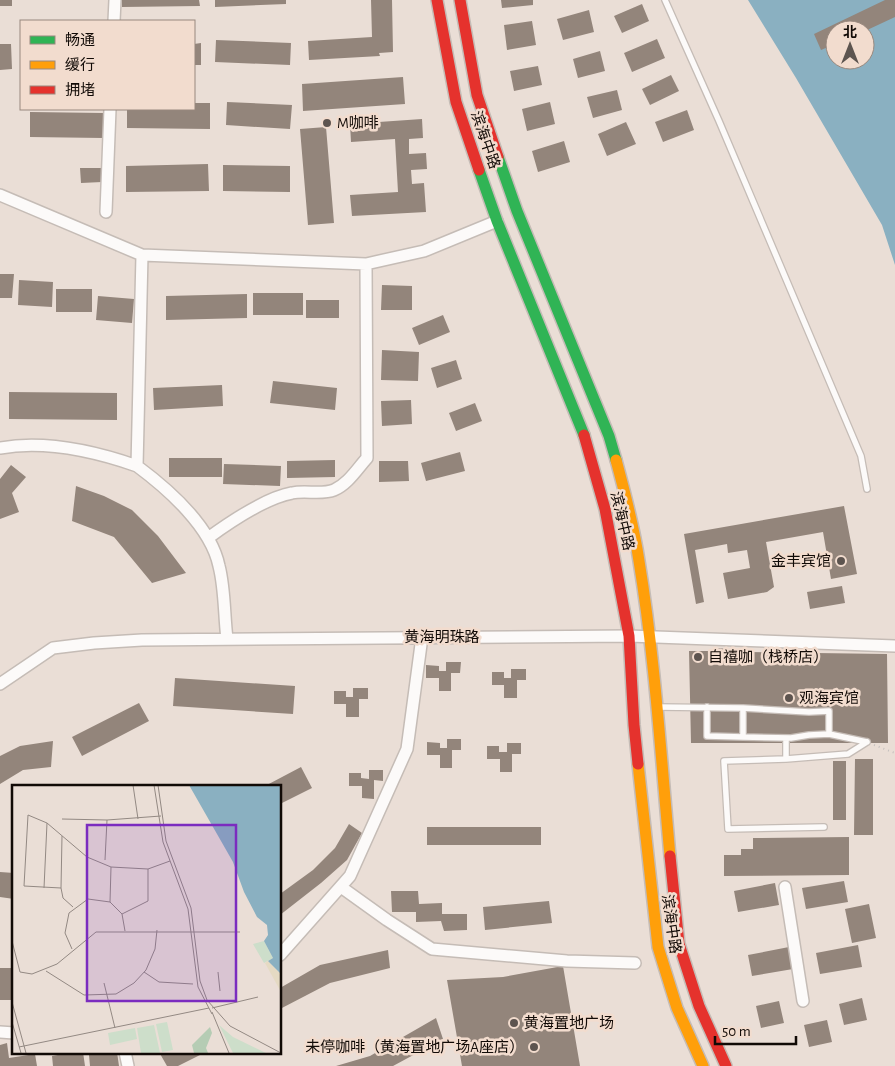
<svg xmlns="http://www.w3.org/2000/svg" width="895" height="1066" font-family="'Alegreya Sans','Noto Sans SC',sans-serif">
  <rect width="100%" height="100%" fill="#eaded6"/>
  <path fill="#8ab0c1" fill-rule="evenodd" d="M748,0h147v265l-13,-40 -86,-147zM835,30h30v30h-30z"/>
  <path fill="#93857b" d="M0,0h12v6h-12z
    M122,0h77l1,6 -78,1z
    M215,0h71v4l-71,3z
    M371,0h21l1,52 -14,1 1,3 -71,4 -1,-19 64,-4z
    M501,0h32v5l-31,3z
    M885,0h10v17l-30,14 -30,-1v14l-14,6 -7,-16z
    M642,4l7,17 -27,12 -8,-17z
    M589,10l5,22 -31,8 -6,-21z
    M532,21l4,24 -29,5 -3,-25z
    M657,39l8,19 -33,14 -8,-19z
    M216,40l75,3 -1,22 -75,-3z
    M201,43v22h-7v-21z
    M0,44h11l1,25 -12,1z
    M600,51l5,20 -27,7 -5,-19z
    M538,66l4,19 -28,6 -4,-20z
    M671,75l8,16 -29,14 -8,-16z
    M403,77l2,27 -102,7 -1,-27z
    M617,90l5,20 -29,8 -6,-21z
    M227,102l65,3 -2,24 -64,-4z
    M550,102l5,22 -28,7 -5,-22z
    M194,103h16v26l-83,-1v-19h67z
    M687,110l7,20 -31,12 -8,-20z
    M30,112l73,1v25l-73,-1z
    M422,119l1,19 -14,1v15l17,-1 1,16 -16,1 1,14 12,-1 2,29 -74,4 -2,-21 48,-3 -3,-53 -44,3 -1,-18z
    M626,122l10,22 -29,12 -9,-22z
    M326,127l8,96 -26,2 -8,-96z
    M564,141l6,21 -32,10 -6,-21z
    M208,164l1,27 -83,1v-26z
    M223,165l67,1v26l-67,-1z
    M80,168h22v14l-21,1z
    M0,274h14l-2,24h-12z
    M19,280l34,2 -1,25 -34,-2z
    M382,285l30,1v24h-31z
    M56,289h36v23h-36z
    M253,293h50v22h-50z
    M247,294v24l-81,2v-24z
    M98,296l36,3 -2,24 -36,-3z
    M306,300h33v18h-33z
    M443,315l7,17 -31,13 -7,-17z
    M382,350l37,2 -1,29 -37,-1z
    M456,360l6,19 -25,9 -6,-20z
    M273,381l64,7 -2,22 -65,-7z
    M222,385l1,21 -69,4 -1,-22z
    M9,392l108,1v27l-108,-1z
    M411,400l1,24 -30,2 -1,-25z
    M475,403l7,18 -26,10 -7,-18z
    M460,452l5,19 -39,10 -5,-18z
    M169,458h53v19h-53z
    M335,460v17l-48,1v-17z
    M379,461h29l1,20 -30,1z
    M224,464l57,2 -1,20 -57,-2z
    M11,465l15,12 -14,16 7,19 -19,7v-40z
    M76,486l28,10 28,14 26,26 28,37 -34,10 -38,-46 -42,-16z
    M844,506l13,68 -26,5 -8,-47 -57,10 8,45 -7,5 -39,7 -5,-26 27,-5 -3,-18 -19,3 -1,-9 -32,6 9,52 -8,2 -12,-70z
    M842,586l3,17 -35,6 -3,-17z
    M713,648l37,2v2l137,2 1,89h-197l-2,-92h24z
    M446,662h15l-1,11h-9v18h-12v-13h-13v-13l13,1v5h7z
    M511,669h15v11h-9v18h-13v-13h-12v-13h12v6h7z
    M175,678l120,8 -2,28 -120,-8z
    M353,688h15v11h-9v18h-13v-13h-12v-13h12v6h7z
    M139,703l10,18 -67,35 -10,-19z
    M447,739h14v11h-9v18h-12v-13h-13v-13l13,1v5h7z
    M53,741l-2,26 -28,3 -23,14v-28l20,-10z
    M507,743h14v11h-9v18h-12v-13h-13v-13h12v6h8z
    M855,759h18v76h-19z
    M833,761h13v59h-13z
    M301,767l11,21 -32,16v-18h-15z
    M369,770h14v11l-9,-1v19l-12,-1v-12h-13v-13h12v5l8,1z
    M349,824l13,9 -15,27 -26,23 -41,32v-21l33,-24 22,-22z
    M427,827h114v18h-114z
    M849,837v38l-125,1v-21h17v-6h12v-11z
    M0,872l14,1v26l-14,-2z
    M844,881l4,21 -42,7 -4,-21z
    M775,883l4,22 -41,7 -4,-21z
    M391,891h27l1,13 23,-1v11h25v16l-23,1 -3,-10 -25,1v-10h-24z
    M549,901l3,22 -67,7 -2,-23z
    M869,904l7,34 -24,5 -7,-34z
    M858,945l4,22 -42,7 -4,-21z
    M789,947l4,22 -41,7 -4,-21z
    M388,950l2,18 -60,15 -50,26v-21l40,-23z
    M563,966l17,100h-118l-15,-86 56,-3z
    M0,968h14v32h-14z
    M862,998l5,22 -23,5 -5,-21z
    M779,1001l5,22 -23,5 -5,-22z
    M436,1018l7,21 -50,27h-57l34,-10z
    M827,1020l5,22 -23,5 -5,-22z
    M7,1043l2,15 26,-4 2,12h-37v-21z
    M75,1052h8l2,14h-32l-1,-10z
    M109,1052h8l2,14h-29l-1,-11z
    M159,1052h47l-28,14h-11z"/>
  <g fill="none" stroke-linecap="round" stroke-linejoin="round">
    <g stroke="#c5bcb6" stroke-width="8">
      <path id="lane" d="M665,0l54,121 142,335 6,33
        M657,707l86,1 66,4 20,-1v23l38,8
        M707,707v29l36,1
        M743,708v29l48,1 18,-3 20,-1
        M786,738v21l-62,2 4,68 96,-2
        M786,759l62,-5 19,-12"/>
    </g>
    <g stroke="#c5bcb6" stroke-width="14">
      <path id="street" d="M114,21l1,-21
        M0,195l142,60 224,9 58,-13 73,-30
        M106,212l4,-103
        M142,255l-5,211c31,23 74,61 82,100 6,23 5,49 8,73
        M0,448c45,-8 94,3 137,18
        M208,538c22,-16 57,-40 84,-45 13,-3 30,2 42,-3 14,-6 23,-21 33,-32l-1,-194
        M0,684l53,-36 41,-5 48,-3 487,-4 266,10
        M341,887l46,33 45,29 135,12 68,2
        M785,887l18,114
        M280,955l70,-79 57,-127 15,-112
        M0,1032l14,1
        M125,1052l3,14"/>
    </g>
    <g stroke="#c5bcb6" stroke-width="14">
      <path id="fast" d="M498,157l19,54 92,225 7,24
        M479,170l18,51 87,214"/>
    </g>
    <g stroke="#c5bcb6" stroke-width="14">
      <path id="slow" d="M616,460c9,33 18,67 23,101 16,97 22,197 31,295
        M638,764l20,183 19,61 26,58"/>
    </g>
    <g stroke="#c5bcb6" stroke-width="14">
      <path id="jam" d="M437,0l19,102 23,68
        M460,0l17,95 21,62
        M584,435l21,74 24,127 5,89 4,39
        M670,856l9,88 20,62 27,60"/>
    </g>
    <path stroke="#c5c0be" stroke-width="2" stroke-dasharray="1 4" stroke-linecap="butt" d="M874,745l21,8"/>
    <use href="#lane" stroke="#fcfaf9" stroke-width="5.5"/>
    <use href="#street" stroke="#fcfaf9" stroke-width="11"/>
    <use href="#fast" stroke="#30b455" stroke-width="11"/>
    <use href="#slow" stroke="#ff9f0a" stroke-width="11"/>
    <use href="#jam" stroke="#e5322d" stroke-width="11"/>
  </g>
  <g fill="#5d544f" stroke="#f2dcce" stroke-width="2">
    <circle cx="327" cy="123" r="5"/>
    <circle cx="841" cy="561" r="5"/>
    <circle cx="698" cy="657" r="5"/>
    <circle cx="789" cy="698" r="5"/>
    <circle cx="514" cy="1023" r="5"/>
    <circle cx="534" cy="1047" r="5"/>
  </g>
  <g text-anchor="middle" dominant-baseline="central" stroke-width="5" stroke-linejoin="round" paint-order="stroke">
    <g font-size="15" fill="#110a06" stroke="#f2dcce" text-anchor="start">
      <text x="337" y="123">M咖啡</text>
      <text x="831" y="561" text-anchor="end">金丰宾馆</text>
      <text x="708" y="657">自禧咖（栈桥店）</text>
      <text x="799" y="698">观海宾馆</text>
      <text x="524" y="1023">黄海置地广场</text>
      <text x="524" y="1047" text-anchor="end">未停咖啡（黄海置地广场A座店）</text>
    </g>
    <g font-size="15" fill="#110a06" stroke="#f2dcce">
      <text transform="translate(485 140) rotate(71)">滨海中路</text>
      <text transform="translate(622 521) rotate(77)">滨海中路</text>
      <text x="442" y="637">黄海明珠路</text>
      <text transform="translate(671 924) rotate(82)">滨海中路</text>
    </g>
  </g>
  <g transform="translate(12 785)">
    <rect width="269" height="269" fill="#eaded6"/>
    <path d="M252,156l9,17 -9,5 -11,-19zM155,237l6,28 -11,2 -6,-28zM142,240l6,28h-19l-4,-25zM207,240l14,12 33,16h-33zM123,243l2,11 -27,6 -2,-12z" fill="#cddeca"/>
    <path d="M198,242l2,6 -6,15 2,5h-14l-2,-8z" fill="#b5ccb4"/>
    <path d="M256,176l13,13v18l-16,-29z" fill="#e5dac3"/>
    <path d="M177,0h92v189l-13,-13 5,-3 -9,-17 4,-6 -1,-10 -10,-8 -13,-25 -11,-30z" fill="#8ab0c1"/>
    <path fill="none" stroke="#938983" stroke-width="1" d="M121,0l5,34M142,0l9,57 25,67 10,78 14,27M146,0l8,56 25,67 9,73 7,19 23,26 51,27M50,34l45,1 54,-4M50,51l-1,52 2,10 10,9M93,75l2,-40M99,82l-1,35 12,12 3,17M32,103l3,-65M49,103l-37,-2 4,-71 19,8 40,34 24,10 37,2 22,-8M110,129l26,-13v-32M0,156l8,31 12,2 25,-10 39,-32h144M60,164l-7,-16 4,-20 19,-14 22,3M34,186l38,24 32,-1 18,-11 12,-13 9,-21 2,-19M132,187l15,10 34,2M206,187l2,19M92,198l11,45M0,217l14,51M200,223l46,-11M200,227l17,41M0,237l9,31M7,262l190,-39"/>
    <path fill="#7b2cbf" fill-opacity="0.15" stroke="#7b2cbf" stroke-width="2.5" d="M75,40h149v176h-149z"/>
    <rect width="269" height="269" fill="none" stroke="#110a06" stroke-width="2.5"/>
  </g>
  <rect x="20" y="20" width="175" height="90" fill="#f2dcce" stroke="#98887e"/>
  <rect x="30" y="36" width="25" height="8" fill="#30b455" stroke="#98887e"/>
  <text x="65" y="45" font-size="15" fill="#110a06">畅通</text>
  <rect x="30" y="61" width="25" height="8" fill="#ff9f0a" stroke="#98887e"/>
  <text x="65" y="70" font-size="15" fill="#110a06">缓行</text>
  <rect x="30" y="86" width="25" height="8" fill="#e5322d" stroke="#98887e"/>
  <text x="65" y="95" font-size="15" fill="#110a06">拥堵</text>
  <g transform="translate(850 45)"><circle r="24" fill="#f2dcce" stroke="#98887e"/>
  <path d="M0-4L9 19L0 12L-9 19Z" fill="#5d544f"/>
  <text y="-8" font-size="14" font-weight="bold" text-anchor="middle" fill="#110a06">北</text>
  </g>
  <path d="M715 1036v8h81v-8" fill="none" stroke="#110a06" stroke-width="2.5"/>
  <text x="722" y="1036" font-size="15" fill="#110a06" stroke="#f2dcce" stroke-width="4" paint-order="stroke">50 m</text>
</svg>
